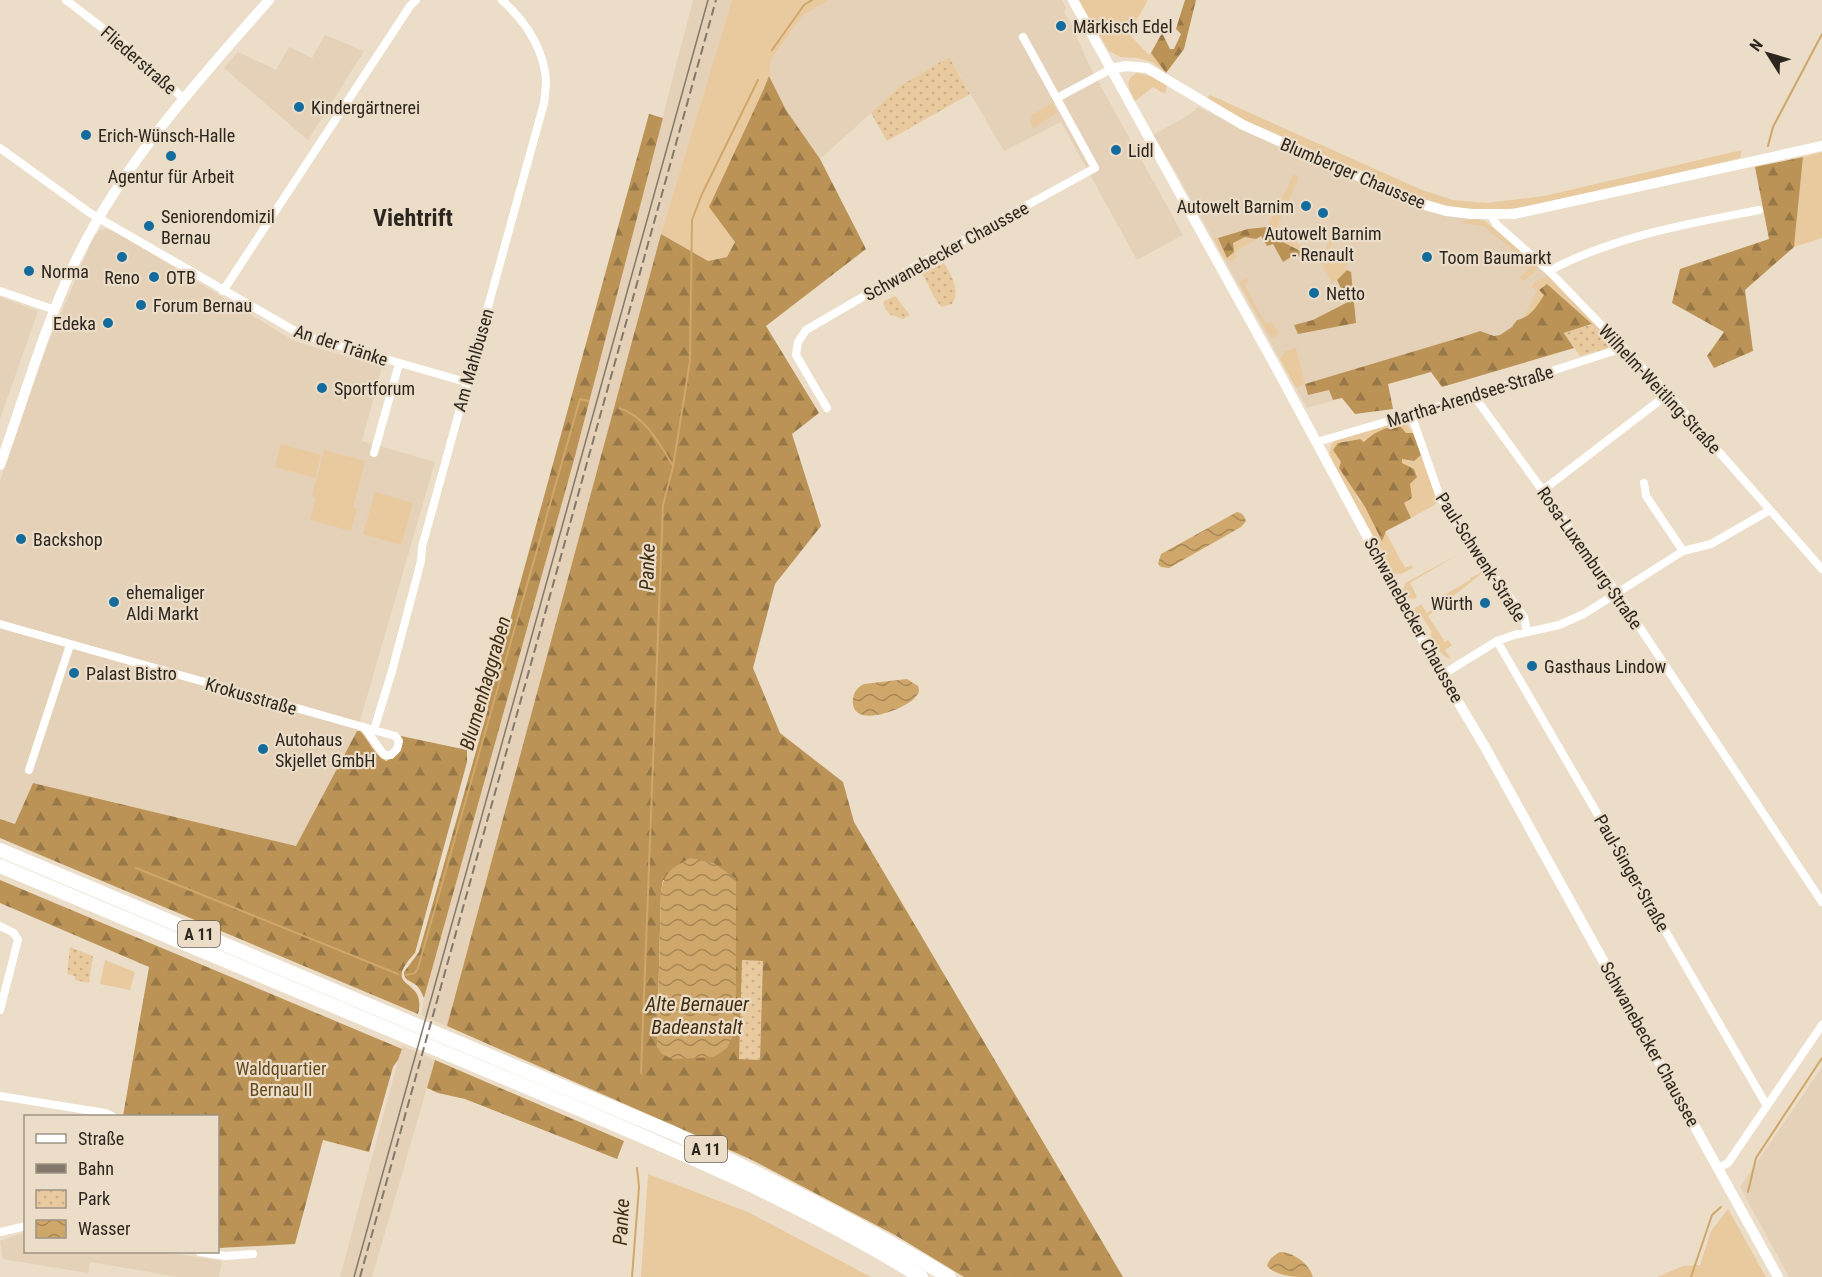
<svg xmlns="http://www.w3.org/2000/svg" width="1822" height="1277" font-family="'Roboto Condensed',sans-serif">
  <defs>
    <pattern id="forest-firs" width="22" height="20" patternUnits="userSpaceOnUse" patternTransform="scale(1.5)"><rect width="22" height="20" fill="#bb9356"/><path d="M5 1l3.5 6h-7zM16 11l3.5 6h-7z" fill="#987847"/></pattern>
    <pattern id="park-dots" width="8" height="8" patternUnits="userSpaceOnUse" patternTransform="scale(1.5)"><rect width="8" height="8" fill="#e9ca9f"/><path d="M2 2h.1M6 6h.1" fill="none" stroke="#c8ad88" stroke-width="1.8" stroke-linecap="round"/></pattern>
    <pattern id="water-waves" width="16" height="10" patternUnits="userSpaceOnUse" patternTransform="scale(1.5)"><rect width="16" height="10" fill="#d0a76a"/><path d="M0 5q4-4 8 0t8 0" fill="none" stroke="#a98857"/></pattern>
  </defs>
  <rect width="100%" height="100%" fill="#ebddc8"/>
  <path fill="#e4d1b7" d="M693,0h39l-71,234 -214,792 -26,-11 3,-17 150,-538z
    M829,0h233l4,8 -2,4 8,14 17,39 94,170 -46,25 -76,-138 -57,29 -55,-94 -47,28 -82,74 -34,-49 -17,-34 2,-16 31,-44z
    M325,35l39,16 -56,89 -84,-72 14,-16 38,18 13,-23 23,11z
    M1198,107l84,41 143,63 60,10 52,45 16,10 11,57 -257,75 -130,-234 -24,-39 36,-20z
    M107,229l11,4 176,108 88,26 -20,74 73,21 -78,269 -61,115 -263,-63 -18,42 -15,-6v-338l47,-135 47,-110 6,-6z
    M0,297l38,14 -38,108z
    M402,1046l33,14 -63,217h-32z
    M1822,1067v210h-33l-49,-90z
    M25,1232l1,20h137l59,9 -3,16h-40l-89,-15 -2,11 -85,-14 -3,-18z"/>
  <path fill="#e9ca9f" d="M732,0h97l-27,16 -31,44 -2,16 -7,17 -27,149 -8,15 -19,4 -47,-27z
    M1078,0h70l-19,34 20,21 2,-2 15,20 -14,-11 -14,-4 -18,-1 -11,-6z
    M1137,73l16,4 14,8 -2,9 -12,-7 -18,14c-6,-11 -12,-22 2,-28z
    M1210,95l212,95 31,10 33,3 58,-7 198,-46 -2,8c-43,10 -86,21 -129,31 -47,11 -96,24 -144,20 -32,-3 -63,-18 -92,-30l1,-2 -25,-11 -2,3 -92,-43 -52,-26z
    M1052,103l5,9 -24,17 -2,-7 1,-7z
    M1822,152v86l-28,9 9,-90z
    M1294,174l5,3 -23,52 7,8 24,11v3l15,6 16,-34 3,1 -12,27 20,10 -4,7 2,2 -10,10 -5,3 -13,-24 -6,3 -4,-7 -38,-19 -4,-9z
    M1478,219l7,2 52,45 -3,7 -6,4 -3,4 -6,-3 13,-13 -49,-39 -21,-3 5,-3z
    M1245,237l11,2 -21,13 2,6 -6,3 -6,-1 -12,-22h5l9,20 6,-15z
    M1548,276h5l59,66 -2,1 -18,-19 -45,-40c-4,14 -11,26 -23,34l13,-28 -6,-3 5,-6z
    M1248,278l1,2 -5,4 22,40 5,-2 7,9v4l-7,3 -32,-55z
    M1296,348l9,36 -9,4 -16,-29 5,-8z
    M1398,421l9,4 6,8h-7l-4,-3 -39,13 -4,-4 -21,4 3,19 17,37 7,8 17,33 3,-9 20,37 6,-3 2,3 -12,6 -8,-1 -64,-116 1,-9 4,-8z
    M281,444l40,11 -6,23 -40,-11z
    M324,450l41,11 -12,46 4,1 -6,23 -41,-11 6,-22 -4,-2z
    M1421,455l15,43v6l-25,14 -7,-15 -2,-44 12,1z
    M375,492l38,11 -12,42 -38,-11z
    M1457,555l-47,28 7,14 -3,2 -7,-1 -4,-8 2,-7z
    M1485,571l-57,45 17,26 3,-2 4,5 -7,5 6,9c-12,-3 -15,-15 -21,-25l2,-2 -10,-15 -4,1 -4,-7 1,-3 6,-4 6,9 10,-7 -3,-5 36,-21v-2z
    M105,960l30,12 -5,18 -30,-6z
    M648,1174l100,38 123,65h-230z
    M1728,1209l38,68h-109l26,-11 17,-1 11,-34z"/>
  <path fill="url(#forest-firs)" fill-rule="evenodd" d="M1185,0h11l-12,49 -18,24 -15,-20 11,-20 8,16h4l7,-15 -5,-5z
    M769,76l17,34 34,49 46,90 -100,77 53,87 -27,21 29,92 -46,58 -22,84 27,65 63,49 11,40 269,455h-159l-69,-42 -145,-76 -303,-133 214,-792 47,27 19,-4 8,-15 -26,-35 53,-114zM735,879l1,139 -2,15 -77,14 4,-156 2,-11z
    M649,114l14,4 -89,342 -150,538c-2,-4 -4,-10 -8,-13 -6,-5 -12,-4 -12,-13l15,-20 69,-243 -1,-5z
    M1803,157l-9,90 -49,43 8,61 -39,17 -7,-12 17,-24 -52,-29 8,-34 89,-30 -14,-72z
    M1267,227l4,9 39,20 -6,2 -10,-3 -11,7 -10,-18 -6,2 -6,-10 -5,3 -11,-2 -12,6 1,9 -7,6 -9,-20 30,-9z
    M1347,270l4,2 5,51 -58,11 -4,-9 19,-5 35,-18 -11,-22z
    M1547,284l45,40 -28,9 10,15 -132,39 -11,-15 -43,12 5,25 -38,5 -13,-16 -9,2 -4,-10 -21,5 -3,-11 157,-47 18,-6 14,5 6,-1 12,-8 5,-7c14,-3 20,-14 27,-25l-5,-5z
    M1400,426l6,7h7l8,22 -7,6 -12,-2v4l12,6 3,8 -7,7 2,14 -8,5 7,15 -25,13 -4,10 -17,-34 -26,-39 2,-6 -8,-12 5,-7 22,-4 4,3c10,-10 21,-15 36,-16z
    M357,731h3c10,10 13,23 26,30 12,-4 18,-12 15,-25l66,14v12l-52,191c-36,39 13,22 3,61l-418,-176v-19l15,5 18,-41 263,63z
    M0,880l402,169 -4,11 -5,7 -24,85 -46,-12 -28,104 -77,4v-132h-95l26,-149 -149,-64z
    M435,1060l189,81 -7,18 -152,-60 -27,-6 -11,-5z"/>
  <path fill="url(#park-dots)" d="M949,57l21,37 -83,47 -16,-28 31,-28z
    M944,263c7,12 17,27 8,41l-10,3c-7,-5 -14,-24 -20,-33z
    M895,296l15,19 -7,4 -14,-5 -6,-10 1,-3z
    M1592,324l18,19 -2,5 -28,8 -16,-23z
    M70,947l23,9 -4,27 -14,-3v-4l-8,-2z
    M742,960l21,1 -3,99 -21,-1z"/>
  <path fill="url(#water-waves)" d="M1237,512c5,1 7,3 9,9l-5,6 -72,41 -8,-1 -3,-3 3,-10z
    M907,679l11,7c1,4 2,5 -1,9 -7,13 -68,37 -64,4 1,-8 5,-12 11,-15z
    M690,858l24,5 22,16v139l-2,15 -7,15 -13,9 -42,2 -10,-5 -5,-7 4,-156c4,-21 12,-23 29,-33z
    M1280,1252c14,0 29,12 33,25 -17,0 -36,0 -46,-11 2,-7 6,-10 13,-14z"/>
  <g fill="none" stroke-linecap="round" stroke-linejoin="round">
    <path stroke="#d0a76a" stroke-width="2" d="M772,50l32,-45 8,-5
      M1768,146l5,-19 49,-93
      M619,408c26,8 40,35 54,58
      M136,868l262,106
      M406,975l9,-2 3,-5 162,-569 8,2
      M641,1073l22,-568 10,-38 17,-106 2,-141 10,-26 56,-114
      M1748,1192l8,-34 66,-100
      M632,1277l7,-90 -2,-19
      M1691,1277l21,-62 9,-8"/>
    <path stroke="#fff" stroke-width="8" d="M66,0l56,43 62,56
      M1057,98l54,-29
      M0,148l90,65 212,122 164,47
      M1491,215l5,9 53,47 119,123 154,175
      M1549,271c65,-35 139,-47 210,-61
      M0,291l55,19
      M223,291l187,-285 6,-6
      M1474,396l143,197 205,309
      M827,408l-31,-53 2,-13 8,-12 108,-63 181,-99 -72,-131
      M1411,414l29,83 32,48 52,72 3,15
      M1317,442l157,-46 149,-48
      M374,453l25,-89
      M1644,483l2,13 37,55
      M1543,490l125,-96
      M0,624l395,112 4,5 -2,8 -6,6h-7l-20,-28
      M1497,641l270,465
      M1442,675l55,-34 17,-6 45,-10 25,-11 99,-63 28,-7 59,-34
      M374,730l18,-59 23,-87 6,-23 1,-14 122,-444c1,-8 2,-16 2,-24 -3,-32 -21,-58 -44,-79
      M29,770l41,-125
      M0,926l14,7 4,7 -18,70
      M0,1096l105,17 7,3
      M1718,1168l10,-5 94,-138
      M0,1232l26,-6
      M200,1252l25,4 28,-2"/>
    <path stroke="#fff" stroke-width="10" d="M1073,0l204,369 165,306 43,72 293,530
      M1111,69l15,-3 21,2 96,57 179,79 24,7 26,3h42l308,-68
      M0,465c24,-67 44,-137 74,-201 48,-100 123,-182 195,-264"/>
    <path stroke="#fff" stroke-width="14" d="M0,850l673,283c94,44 187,90 276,144
      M0,866c170,71 340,142 510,214 138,58 283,117 411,197"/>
    <path stroke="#82786b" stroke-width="1.5" d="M354,1277l354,-1277"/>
    <path stroke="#82786b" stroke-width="2" stroke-dasharray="9 4.5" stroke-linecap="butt" d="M360,1277l356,-1277"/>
  </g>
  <g fill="#146c9c" stroke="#ebddc8" stroke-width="2">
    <circle cx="1061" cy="26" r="6"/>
    <circle cx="299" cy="107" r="6"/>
    <circle cx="86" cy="135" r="6"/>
    <circle cx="1116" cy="150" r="6"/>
    <circle cx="171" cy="156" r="6"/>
    <circle cx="1306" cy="206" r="6"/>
    <circle cx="1323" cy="213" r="6"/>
    <circle cx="149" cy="226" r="6"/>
    <circle cx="122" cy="257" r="6"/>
    <circle cx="1427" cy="257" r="6"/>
    <circle cx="29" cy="271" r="6"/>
    <circle cx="154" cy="277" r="6"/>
    <circle cx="1314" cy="293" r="6"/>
    <circle cx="141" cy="305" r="6"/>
    <circle cx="108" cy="323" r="6"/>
    <circle cx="322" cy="388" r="6"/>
    <circle cx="21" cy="539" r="6"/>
    <circle cx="114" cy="602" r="6"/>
    <circle cx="1485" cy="603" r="6"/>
    <circle cx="1532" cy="666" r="6"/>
    <circle cx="74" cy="673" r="6"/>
    <circle cx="263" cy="749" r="6"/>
  </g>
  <g text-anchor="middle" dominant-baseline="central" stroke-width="4.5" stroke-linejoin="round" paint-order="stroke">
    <g fill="#ebddc8" stroke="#655d52" stroke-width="1.5">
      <rect x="178" y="921" width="42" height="26" rx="4.5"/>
      <rect x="685" y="1136" width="42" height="26" rx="4.5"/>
    </g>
    <g font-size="16" font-weight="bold" fill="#2c261f">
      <text x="199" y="934">A 11</text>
      <text x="706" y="1149">A 11</text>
    </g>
    <g font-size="18" fill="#2c261f" stroke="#ebddc8" text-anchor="start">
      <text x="1073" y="26">Märkisch Edel</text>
      <text x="311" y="107">Kindergärtnerei</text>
      <text x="98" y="135">Erich-Wünsch-Halle</text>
      <text x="1128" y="150">Lidl</text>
      <text x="171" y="176" text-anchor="middle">Agentur für Arbeit</text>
      <text x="1294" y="206" text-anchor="end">Autowelt Barnim</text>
      <text x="161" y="216">Seniorendomizil<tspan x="161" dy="21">Bernau</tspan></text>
      <text x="1323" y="233" text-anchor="middle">Autowelt Barnim<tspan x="1323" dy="21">- Renault</tspan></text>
      <text x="1439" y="257">Toom Baumarkt</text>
      <text x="41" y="271">Norma</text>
      <text x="122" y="277" text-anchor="middle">Reno</text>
      <text x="166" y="277">OTB</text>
      <text x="1326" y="293">Netto</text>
      <text x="153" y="305">Forum Bernau</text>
      <text x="96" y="323" text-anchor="end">Edeka</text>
      <text x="334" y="388">Sportforum</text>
      <text x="33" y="539">Backshop</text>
      <text x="126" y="592">ehemaliger<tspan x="126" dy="21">Aldi Markt</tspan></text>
      <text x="1473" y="603" text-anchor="end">Würth</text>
      <text x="1544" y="666">Gasthaus Lindow</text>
      <text x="86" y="673">Palast Bistro</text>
      <text x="275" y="739">Autohaus<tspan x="275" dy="21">Skjellet GmbH</tspan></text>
    </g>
    <g font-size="18" fill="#2c261f" stroke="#ebddc8">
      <text transform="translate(139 60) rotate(41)">Fliederstraße</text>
      <text transform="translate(1353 173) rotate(23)">Blumberger Chaussee</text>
      <text transform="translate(946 251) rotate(-29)">Schwanebecker Chaussee</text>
      <text transform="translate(341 345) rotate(18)">An der Tränke</text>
      <text transform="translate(473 360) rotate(-74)">Am Mahlbusen</text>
      <text transform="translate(1660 389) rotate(47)">Wilhelm-Weitling-Straße</text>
      <text transform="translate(1470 396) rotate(-17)">Martha-Arendsee-Straße</text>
      <text transform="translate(1481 557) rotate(57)">Paul-Schwenk-Straße</text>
      <text transform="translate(1590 558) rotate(55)">Rosa-Luxemburg-Straße</text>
      <text transform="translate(1414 620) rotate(61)">Schwanebecker Chaussee</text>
      <text transform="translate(251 696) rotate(16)">Krokusstraße</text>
      <text transform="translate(1632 873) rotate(60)">Paul-Singer-Straße</text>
      <text transform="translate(1650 1044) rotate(61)">Schwanebecker Chaussee</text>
    </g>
    <g font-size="18" fill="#664a1b" stroke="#ebddc8">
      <text x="281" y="1068">Waldquartier<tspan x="281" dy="21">Bernau II</tspan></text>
    </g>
    <g font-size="20" font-style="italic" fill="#402e13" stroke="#ebddc8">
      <text transform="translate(647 567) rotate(-88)">Panke</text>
      <text transform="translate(485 683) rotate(-74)">Blumenhaggraben</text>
      <text x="697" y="1004">Alte Bernauer<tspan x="697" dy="23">Badeanstalt</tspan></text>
      <text transform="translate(621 1222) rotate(-87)">Panke</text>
    </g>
    <g font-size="24" font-weight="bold" fill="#2c261f" stroke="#ebddc8">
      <text x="413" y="218">Viehtrift</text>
    </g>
  </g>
  <rect x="24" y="1115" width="195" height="138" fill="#ebddc8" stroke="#9f9484" stroke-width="1.5"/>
  <rect x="36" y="1134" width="30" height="9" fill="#ffffff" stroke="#9f9484" stroke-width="1.5"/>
  <text x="78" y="1145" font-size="18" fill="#2c261f">Straße</text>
  <rect x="36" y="1164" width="30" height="9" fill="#82786b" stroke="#9f9484" stroke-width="1.5"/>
  <text x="78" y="1175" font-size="18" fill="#2c261f">Bahn</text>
  <rect x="36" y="1190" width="30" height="18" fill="url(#park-dots)" stroke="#9f9484" stroke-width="1.5"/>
  <text x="78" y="1205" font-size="18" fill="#2c261f">Park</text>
  <rect x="36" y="1220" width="30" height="18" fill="url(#water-waves)" stroke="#9f9484" stroke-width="1.5"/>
  <text x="78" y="1235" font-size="18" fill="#2c261f">Wasser</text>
  <g transform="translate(1768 54) rotate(307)" stroke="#ebddc8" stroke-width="4.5" paint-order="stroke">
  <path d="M0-4.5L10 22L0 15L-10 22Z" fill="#2c261f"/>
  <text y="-9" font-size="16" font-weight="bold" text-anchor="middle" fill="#2c261f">N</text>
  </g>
</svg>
